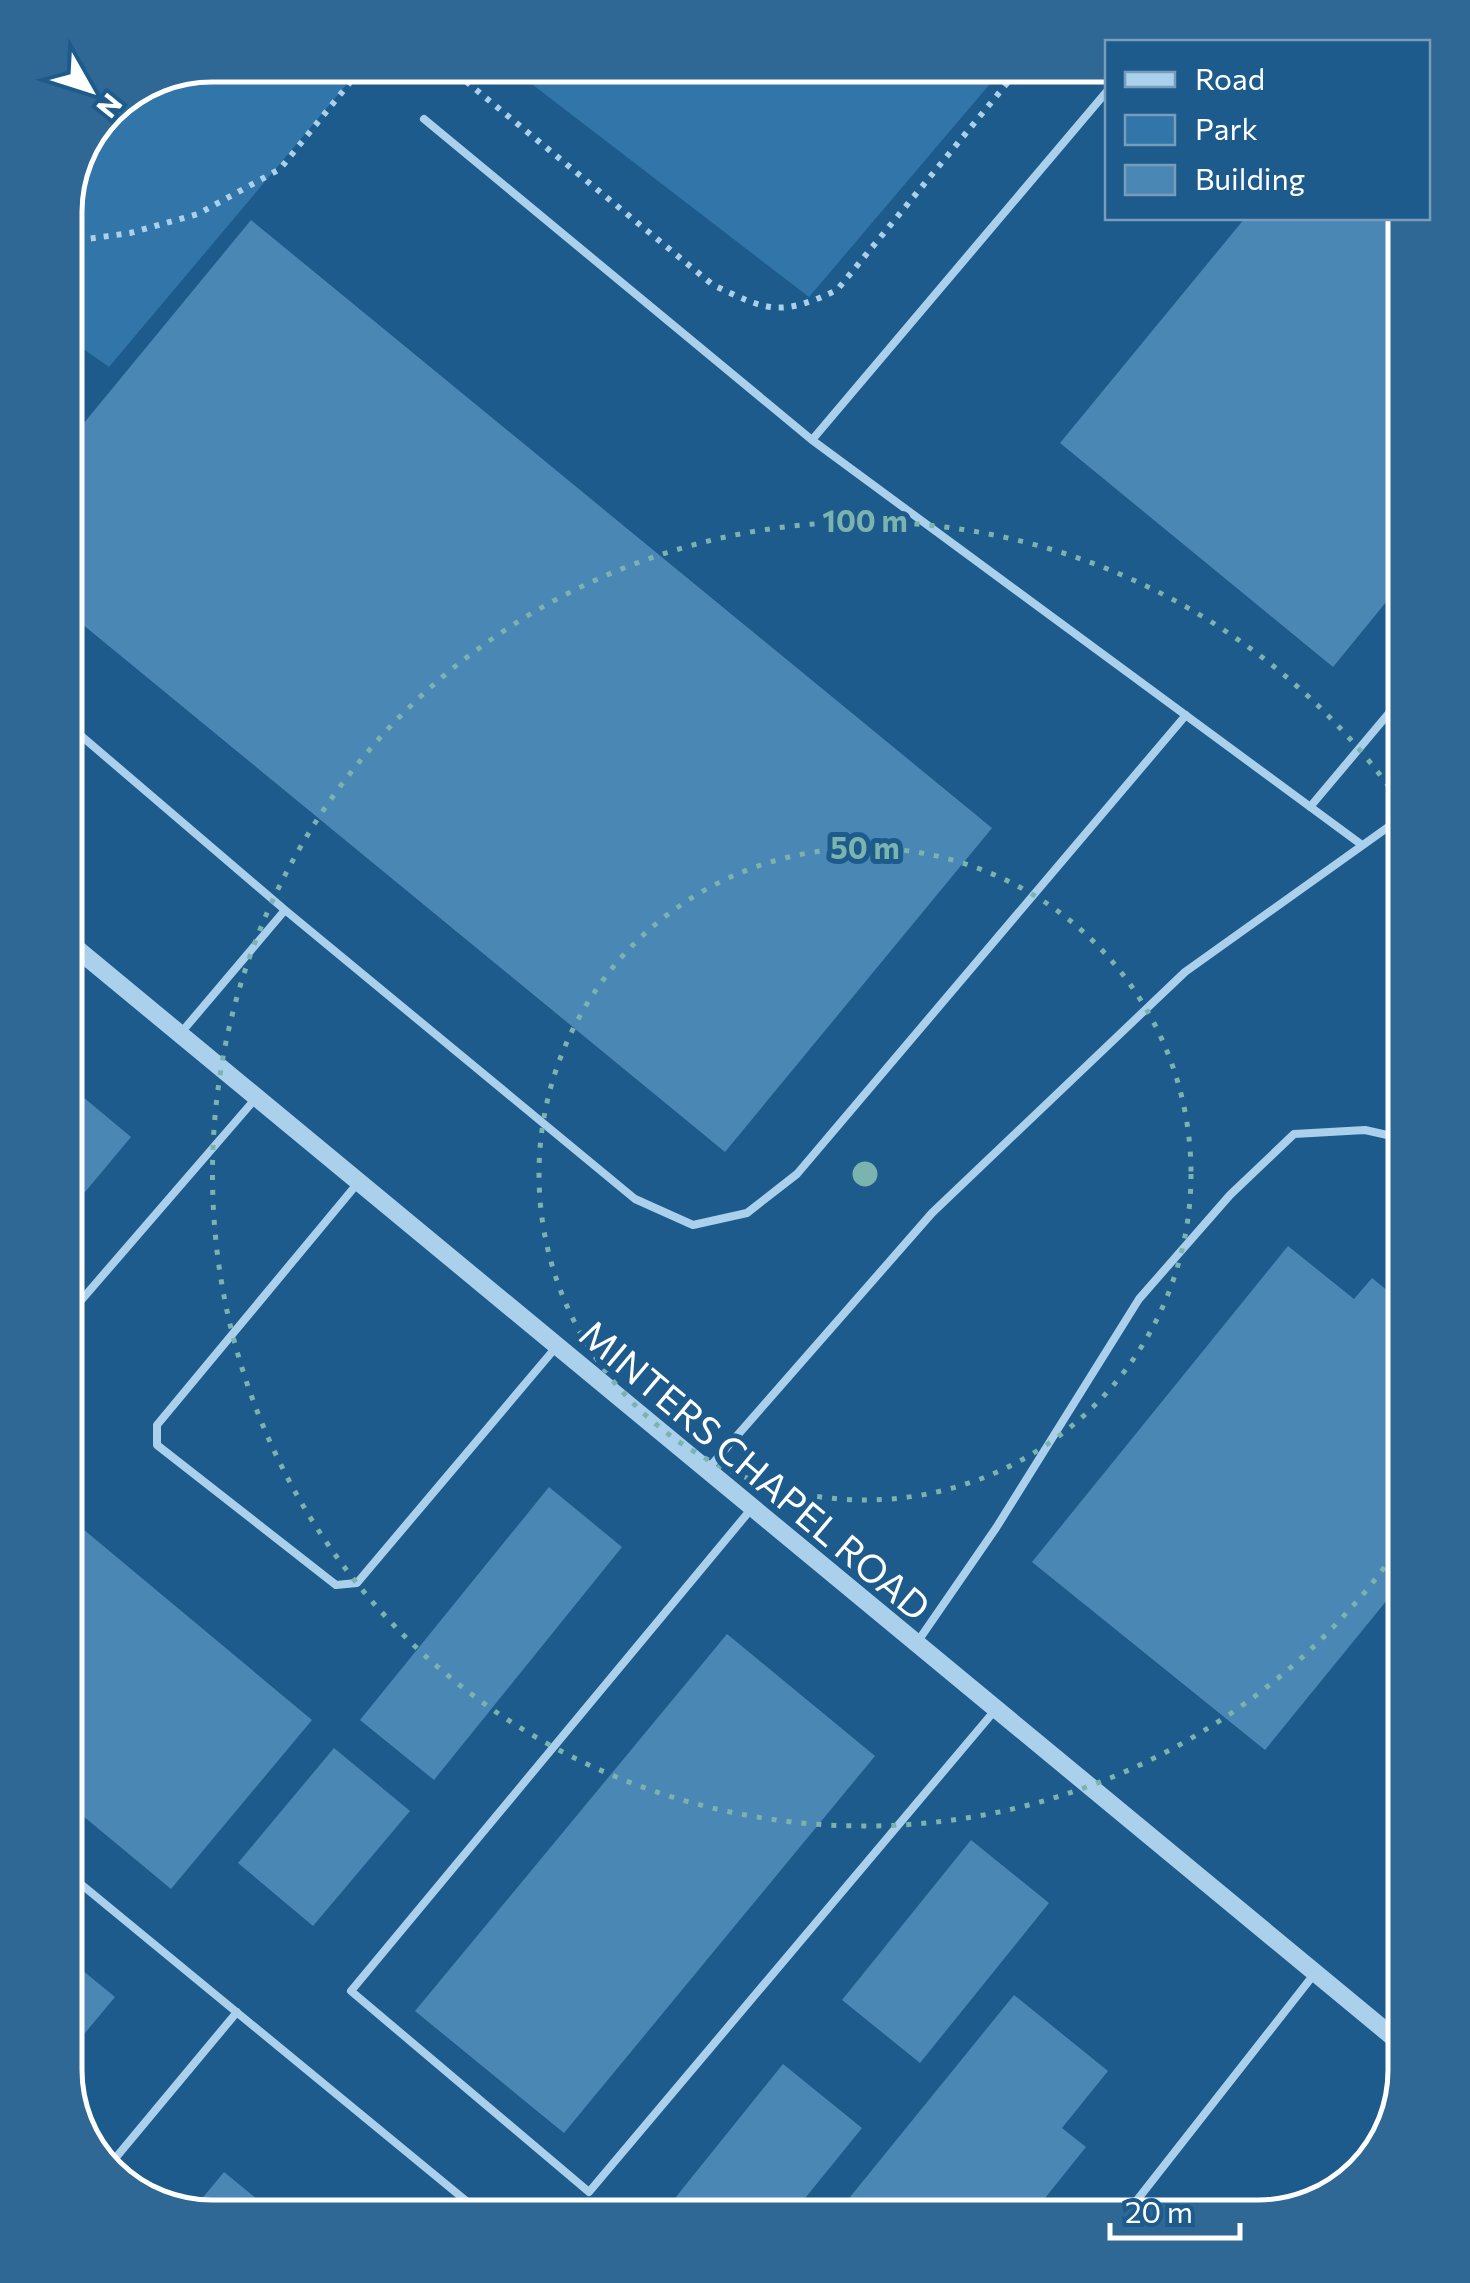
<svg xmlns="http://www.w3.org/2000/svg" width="1470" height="2283" font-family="Commissioner,sans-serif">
  <rect width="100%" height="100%" fill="#1d5b8c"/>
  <path fill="#3175a9" d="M213,65h150l-254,302 -44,-31v-132l44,-96z
    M507,65h499l-197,232z"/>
  <path fill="#4a87b5" d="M1245,218h160v361l-72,88 -273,-224z
    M251,220l741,608 -267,324 -660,-542v-164z
    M65,1082l66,55 -66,79z
    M1288,1246l66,53 18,-21 33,27v273l-140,172 -233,-188z
    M549,1487l73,60 -188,233 -74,-60z
    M65,1514l247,206 -141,169 -106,-88z
    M727,1634l148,122 -311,377 -149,-122z
    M334,1748l76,63 -97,115 -75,-63z
    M971,1840l78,63 -129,160 -78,-63z
    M65,1956l50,41 -50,60z
    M1014,1995l94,76 -46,57 24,19 -57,71h-163l-20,-16z
    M783,2064l79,64 -73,90h-130z
    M224,2172l56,46h-76l-14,-5z"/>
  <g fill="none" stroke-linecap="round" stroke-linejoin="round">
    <path stroke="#aad0ec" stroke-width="6" stroke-dasharray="5 8" stroke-linecap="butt" d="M446,65l267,220c55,26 67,32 124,5l185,-225
      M65,242l65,-9 68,-19 82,-45 84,-104"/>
    <path stroke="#aad0ec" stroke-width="8" d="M1108,90l-296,350 550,405
      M424,119l388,321
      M65,722l220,188
      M1310,807l95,-113
      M180,1034l105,-124 350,289 58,26 54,-12 50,-39 389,-459
      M357,1184l-200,241v20l179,140 21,-2 200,-237
      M65,1319l191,-221
      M707,1470l225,-257 253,-241 220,-157
      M752,1508l-401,483 238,201 407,-483
      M916,1644l80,-116 143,-229 91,-104 64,-61 71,-4 40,9
      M65,1871l422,347
      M108,2167l129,-155
      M1123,2218l192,-245"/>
    <path stroke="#aad0ec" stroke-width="18" d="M65,939l1340,1108"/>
  </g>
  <g fill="none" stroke="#7bb4af" stroke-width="5" stroke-dasharray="5 10">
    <circle cx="865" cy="1174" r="326"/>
    <path d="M1402 1543A652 652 0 1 1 1402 805"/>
  </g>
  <g text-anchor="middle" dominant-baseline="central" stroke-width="10" stroke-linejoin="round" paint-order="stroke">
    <g font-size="38" fill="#fff" stroke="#1d5b8c">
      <text transform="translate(756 1469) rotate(40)">MINTERS CHAPEL ROAD</text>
    </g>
  </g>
  <path d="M0 0H1470V2283H0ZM212 82H1258A130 130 0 0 1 1388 212V2070A130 130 0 0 1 1258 2200H212A130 130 0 0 1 82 2070V212A130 130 0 0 1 212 82Z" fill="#2f6895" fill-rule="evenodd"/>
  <path fill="none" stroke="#fff" stroke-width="5" d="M212 82H1258A130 130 0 0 1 1388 212V2070A130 130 0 0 1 1258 2200H212A130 130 0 0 1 82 2070V212A130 130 0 0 1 212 82Z"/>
  <circle cx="865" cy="1174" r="15" fill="#7bb4af" stroke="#1d5b8c" stroke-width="5"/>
  <g font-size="30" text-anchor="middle" font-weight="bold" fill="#7bb4af" stroke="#1d5b8c" stroke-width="10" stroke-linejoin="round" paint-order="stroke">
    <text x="865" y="532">100 m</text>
    <text x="865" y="859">50 m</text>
  </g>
  <rect x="1105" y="40" width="325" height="180" fill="#1d5b8c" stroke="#779dba" stroke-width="2.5"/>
  <rect x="1125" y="72" width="50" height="15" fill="#aad0ec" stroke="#779dba" stroke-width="2.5"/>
  <text x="1195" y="90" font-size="30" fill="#ffffff">Road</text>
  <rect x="1125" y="115" width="50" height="30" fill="#3175a9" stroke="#779dba" stroke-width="2.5"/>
  <text x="1195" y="140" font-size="30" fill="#ffffff">Park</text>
  <rect x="1125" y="165" width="50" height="30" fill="#4a87b5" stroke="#779dba" stroke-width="2.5"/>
  <text x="1195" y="190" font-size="30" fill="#ffffff">Building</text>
  <g transform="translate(90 90) rotate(129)" stroke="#1d5b8c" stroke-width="8" paint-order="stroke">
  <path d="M0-8L18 38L0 25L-18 38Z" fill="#ffffff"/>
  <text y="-15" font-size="28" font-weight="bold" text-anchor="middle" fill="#ffffff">N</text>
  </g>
  <path d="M1110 2223v15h130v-15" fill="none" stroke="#ffffff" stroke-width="5"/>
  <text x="1125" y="2223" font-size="30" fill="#ffffff" stroke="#1d5b8c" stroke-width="8" paint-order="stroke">20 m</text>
</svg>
